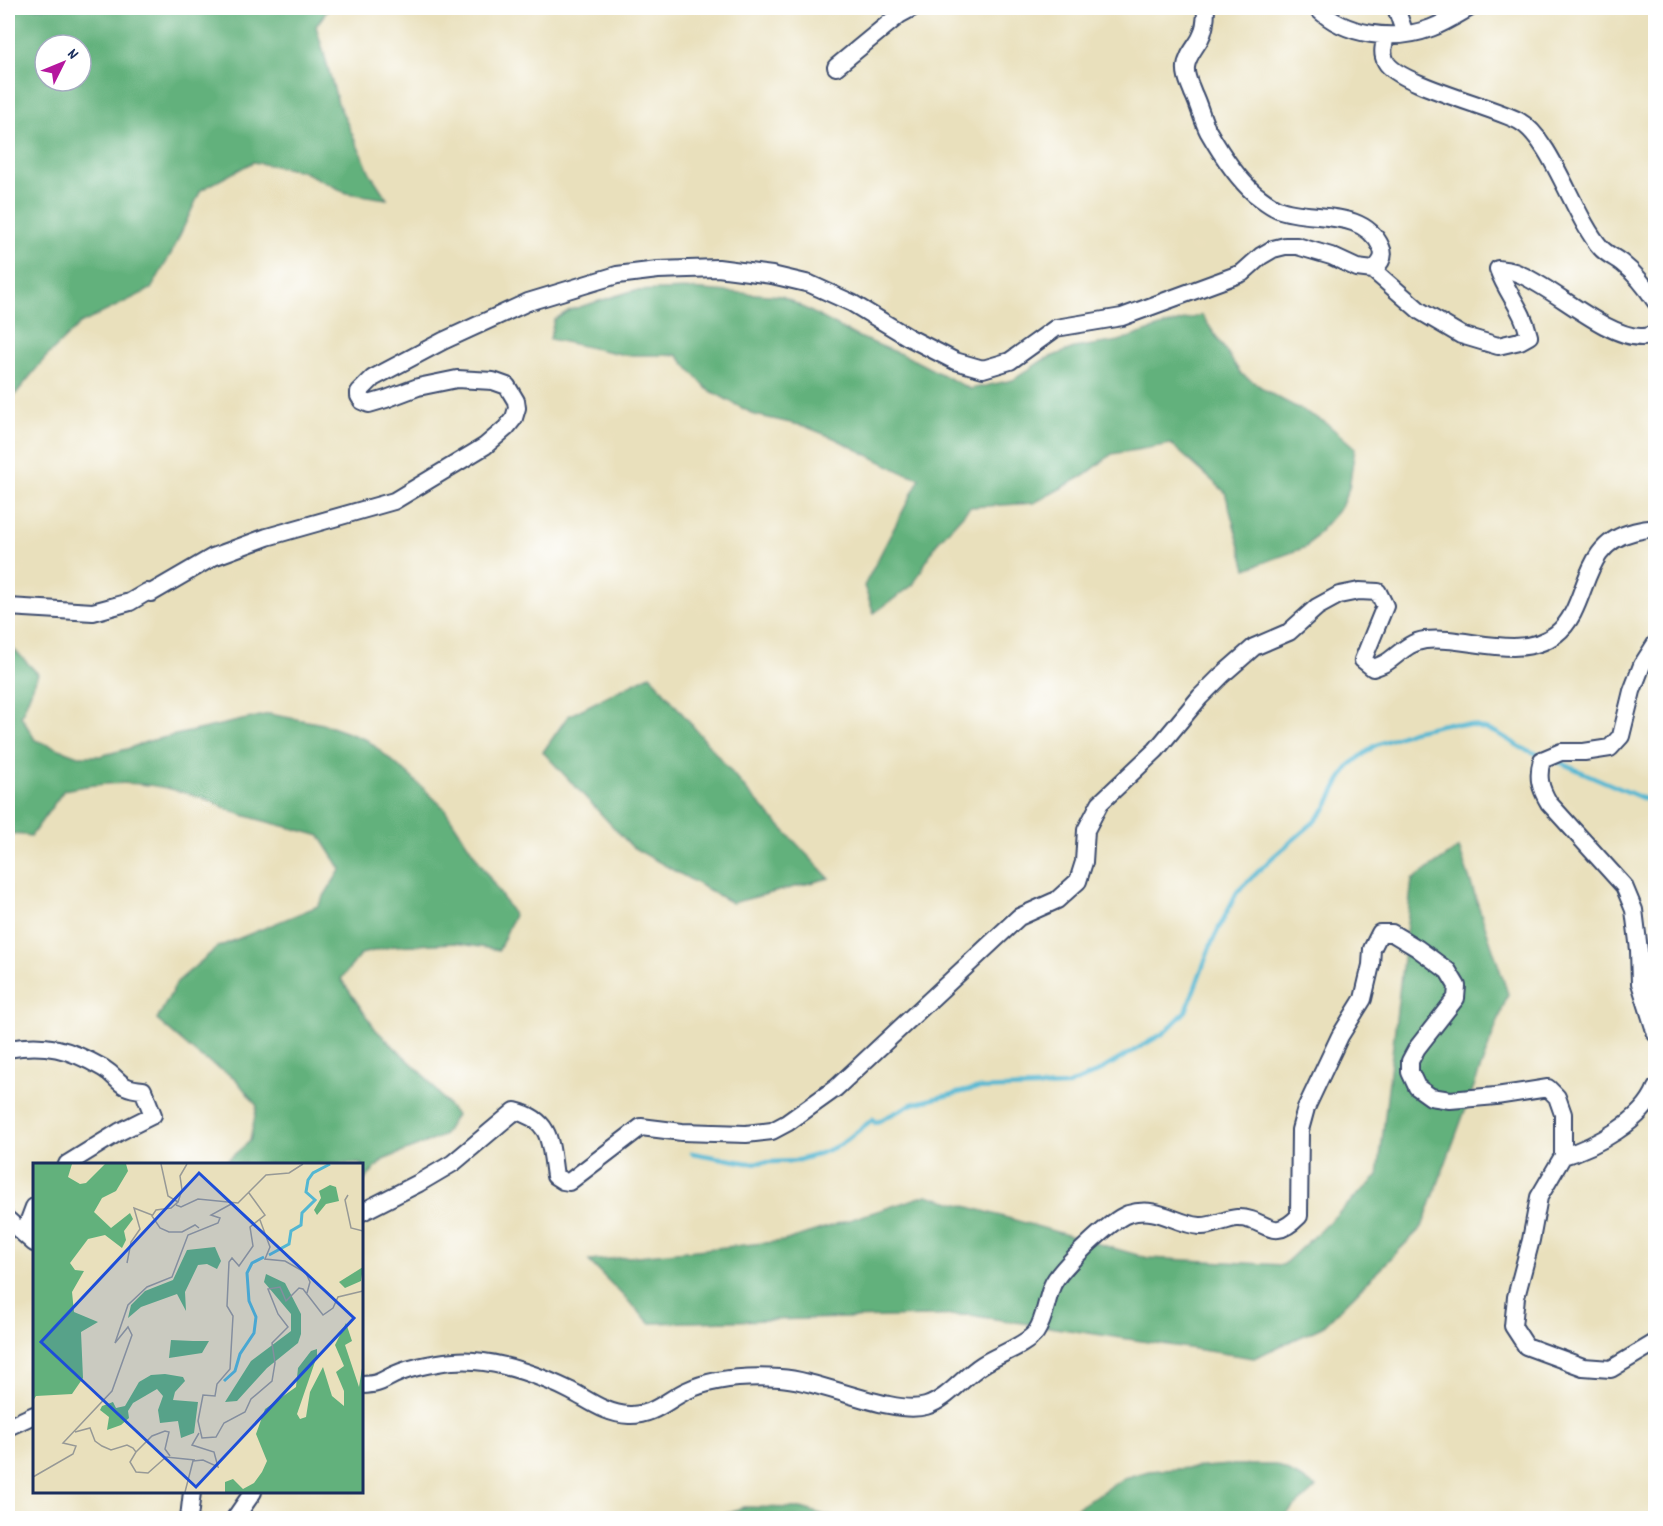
<svg xmlns="http://www.w3.org/2000/svg" width="1663" height="1526" font-family="Dekko,sans-serif">
  <rect width="100%" height="100%" fill="#fff"/>
  <filter id="ink" filterUnits="userSpaceOnUse"><feTurbulence type="fractalNoise" baseFrequency=".0167" numOctaves="2"/><feDisplacementMap in="SourceGraphic" scale="12" xChannelSelector="R" yChannelSelector="G"/><feConvolveMatrix kernelMatrix="1 2 1 2 8 2 1 2 1" color-interpolation-filters="sRGB"/></filter>
  <filter id="wash" filterUnits="userSpaceOnUse"><feTurbulence type="fractalNoise" baseFrequency=".008" numOctaves="4" result="noise"/><feDisplacementMap in="SourceGraphic" scale="24" xChannelSelector="R" yChannelSelector="G"/><feGaussianBlur stdDeviation="1.35" result="paint"/><feColorMatrix in="noise" values="0 0 0 0 0 0 0 0 0 0 0 0 0 0 0 0 0 1.4 0 .05"/><feComposite in="paint" operator="in"/></filter>
  <g filter="url(#wash)">
    <rect width="100%" height="100%" fill="#e9e0bc"/>
    <path fill="#62b17c" stroke="#3e706d" stroke-width="1.5" fill-rule="evenodd" d="M8,8h321l-13,18 22,77 32,70 17,26 -40,-6 -45,-22 -49,-9 -52,28 -29,62 -21,37 -71,35 -35,34 -31,38 -6,-1zM45,45h36v36h-36z
      M690,289l92,7 72,39 54,22 62,32 43,-9 30,-20 31,-12 45,-7 44,-15 39,-11 39,59 32,21 52,27 30,26 -6,40 -8,19 -35,40 -60,22 -21,-77 -54,-48 -59,10 -27,21 -51,28 -64,4 -34,37 -23,41 -39,28 -10,-27 56,-108 -18,-6 -68,-34 -30,-12 -49,-11 -48,-26 -30,-34h-52l-75,-16 4,-19 16,-10 62,-19z
      M8,643l30,31 -17,42 14,24 43,16h22l27,-7 22,-8 120,-27 54,10 44,16 42,35 35,33 70,107 -15,35 -44,-7 -61,3 -33,8 -20,25 35,51 47,44 33,41 -13,21 -60,24 -21,23v-19h-139l27,-23 7,-35 -22,-28 -36,-22 -42,-36 20,-38 41,-35 100,-41 23,-37 -21,-33c-26,-8 -51,-13 -77,-21 -13,-3 -25,-12 -38,-16 -51,-18 -89,-20 -141,-9l-33,46 -23,-3z
      M650,675l99,118 80,85 -97,25 -100,-56 -89,-95 25,-36z
      M1459,848l49,146 -86,233 -100,100 -68,31 -285,-43 -319,8 -61,-62 195,-20 143,-46 221,63 135,7 95,-89 34,-296z
      M1230,1465h46l41,22 -35,31h-221l63,-40 25,-7z
      M743,1507l58,1 34,10h-121z"/>
    <g fill="none" stroke-linecap="round" stroke-linejoin="round">
      <path stroke="#53b7d2" stroke-width="4.5" d="M1554,760l102,44
        M692,1153l56,10 47,-2 21,-6 24,-10 33,-26 2,4 37,-19 62,-15 92,-3 28,-12 70,-41 22,-22 26,-69 25,-50 36,-35 41,-35 12,-14 13,-26 11,-17 24,-19 38,-15 37,-8 25,3 23,7 25,15 18,7"/>
    </g>
  </g>
  <g filter="url(#ink)">
    <g fill="none" stroke-linecap="round" stroke-linejoin="round">
      <g stroke="#3a4a6c" stroke-width="20">
        <path id="minor" d="M1206,8c0,10 -1,22 -6,31 -5,9 -13,17 -14,28 -1,10 4,17 7,26 6,12 9,26 15,38 12,21 29,47 47,63 7,5 15,12 23,15 32,13 85,-2 103,38 5,10 -1,17 -8,23
          M1317,8c28,28 77,34 114,20 13,-5 26,-13 38,-20
          M1396,8l9,26
          M1386,36c-2,9 -5,17 0,26 12,22 107,45 133,59 33,18 55,97 82,127 5,6 15,10 22,16 14,11 23,23 33,38
          M836,67l63,-52 13,-7
          M8,607l85,5 37,-10 17,-10 4,1 62,-36 54,-20 127,-36 91,-55 21,-18 8,-10 3,-10 -1,-7 -9,-15 -14,-5 -36,-2 -39,8 -32,12 -17,5 -7,-3 -3,-5v-4l14,-14 70,-37 85,-39 89,-27 41,-5 60,-2 54,7 38,9 42,19 56,34 47,24 28,8 27,-8 46,-33 66,-11 120,-44 19,-17 12,-7 12,-3h12l34,10 26,12 16,2 47,41 41,24 37,11 22,-5 9,-5c-6,-27 -22,-42 -31,-67 6,1 13,1 19,4 35,13 89,65 125,64 4,0 9,-2 14,-3
          M1656,643l-14,22 -10,26 -11,45 -11,12 -26,4h-23l-19,8c-5,17 -2,28 7,43l75,83 10,24 5,40 1,33 16,51
          M8,1049c37,-7 62,0 95,19 19,12 14,20 40,22l10,25 -34,17 -52,32
          M1563,1156c32,-9 80,-35 93,-68
          M34,1207l-6,16 6,17
          M362,1212l57,-29 34,-20 62,-52c37,9 35,32 40,65l8,5 6,1 72,-55 41,5 64,2 26,-3 15,-8 49,-35 183,-171 38,-17 21,-19 6,-19 2,-32 14,-27 56,-53 44,-53 22,-22 32,-28 35,-15 28,-25 22,-12 20,-4 19,1 7,14 -22,54 10,8c6,-2 12,-4 17,-8 11,-8 20,-18 35,-20 40,-5 95,22 131,-6 35,-27 22,-89 77,-102 8,-2 15,-4 23,-3
          M8,1220l26,23
          M362,1385c22,-1 20,-6 39,-13 19,-7 53,-13 73,-11 31,2 69,16 97,30 19,10 35,23 58,24 24,1 38,-15 57,-24 29,-14 63,-15 94,-13 40,2 113,38 146,28 22,-7 37,-29 56,-41 14,-10 44,-19 54,-33 9,-13 10,-31 16,-46 6,-16 59,-66 76,-72 31,-9 46,10 72,12 12,1 25,-7 37,-8 29,-1 34,27 62,-2l1,-86 6,-22 34,-72 23,-37 8,-34 1,-16 8,-16h12l25,15 31,23 9,15 -1,12 -39,50 -7,13v11l7,15 14,10 19,3 46,-4 52,-8 9,9 6,17v42l-24,41 -8,43 -15,57 -3,29 13,20 57,21 28,2 45,-27
          M8,1427l26,-12
          M189,1518l3,-26
          M235,1518l18,-26"/>
      </g>
      <use href="#minor" stroke="#fff" stroke-width="16"/>
    </g>
  </g>
  <g transform="translate(33 1163)">
    <rect width="330" height="330" fill="#e9e0bc"/>
    <path d="M0,1h39l-4,13 12,7 6,-1 19,-19h21l2,7 -12,20 -14,7 -8,14 17,16 19,-15 3,6 -9,12 2,9 -4,8 -17,-13 -17,4 -18,24 5,7 9,1 -12,21 2,20 24,10 -17,10 2,46 -11,16 -36,2 -3,5zM297,22l6,2 3,14 -13,3 -9,11 -3,-5 7,-12 -2,-7zM182,84l6,14 -4,8 -10,-5 -9,1 -13,27 1,19 -9,-17 -36,13 -13,11 3,-13 14,-14 28,-11 14,-30zM330,104l-2,14 -16,7 -6,-6zM233,111l19,9 16,31v20l-3,9 -31,25 -30,33 -12,1 26,-41 40,-30v-17l-27,-32zM313,160l6,18 -7,4 14,42 4,-25v130h-138v-10l8,-3 10,10 11,-6 8,-11 5,-11 -11,-27 9,-25 31,-22 2,-19 13,-17 6,-2v7l-20,58 3,5 6,-2 4,-25 13,-25 9,29 12,10v-15l-8,-19 8,-6 -9,-21zM138,177l22,1h16l-7,12 -33,5zM132,211l18,3 2,4 -10,11 -2,8 25,2 -4,31 -13,5 -3,-17 -18,2 -2,-13 5,-14 -6,-7 -24,14 -5,8 1,7 -8,7 -14,5 2,-13 -9,-7 2,-4 11,-4 3,6 9,-2 14,-24 12,-7z" fill="#62b17c"/>
    <path fill="none" stroke="#53b7d2" stroke-width="3" d="M236,92l20,-11 2,-13 10,-6 1,-12 13,-13 -9,-8 2,-12 5,-7 17,-9M191,218l11,-10 5,-17 14,-21 2,-16 -7,-16 -2,-28 5,-10 12,-6"/>
    <path fill="none" stroke="#979996" stroke-width="1.5" d="M128,1l7,32 10,6M154,1l-7,12 2,14 -4,12 -7,6 -15,2 -4,6 8,12 9,4h13l13,-7 4,3M216,30l16,22 -15,12 3,19 -14,20 -7,-8 -3,4 -2,44 6,10 -3,53 -13,15 -2,12 -12,-1 -5,26 4,17 14,-1 8,-14 21,-11 6,-13 21,-18 3,-18 -3,-20 16,-16 -10,-13 -10,-25 12,-2 6,14 13,-13 4,1 20,26 10,-7 5,-11 25,-6M315,32l-3,5 6,28 12,3M143,42l5,2 17,-8 40,4 28,-28 23,-2 14,-9M227,57l10,27 -5,12 20,2 21,12 4,9 -3,11M94,100l4,-21 9,-13 -6,-21 18,7M42,269l15,-4 5,13 7,5 9,4 16,-5 6,3 3,4 -6,10 6,10 12,1 18,-16 29,3M103,289l16,-16 13,-5 4,1 -4,17 5,7M0,314l40,-23 3,-8 -13,-3 49,-52 20,-56 -4,-8 -13,16 13,-38 19,-18 25,-10 16,-42 30,-12 2,-5 -9,-3 22,-12M152,329l8,-31 10,-1 15,7 -4,-15 -22,-7 7,-12"/>
    <path fill="#1d4ed8" fill-opacity="0.15" stroke="#1d4ed8" stroke-width="3" d="M166,10l155,145 -158,169 -155,-145z"/>
    <rect width="330" height="330" fill="none" stroke="#1b2f5e" stroke-width="3"/>
  </g>
  <rect width="1663" height="1526" fill="none" stroke="#fff" stroke-width="30"/>
  <g transform="translate(63 63) rotate(47)"><circle r="28" fill="#ffffff" stroke="#a4acbf" stroke-width="1.5"/>
  <path d="M0-4.5L10 22L0 15L-10 22Z" fill="#b5179e"/>
  <text y="-9" font-size="16" font-weight="bold" text-anchor="middle" fill="#1b2f5e">N</text>
  </g>
</svg>
